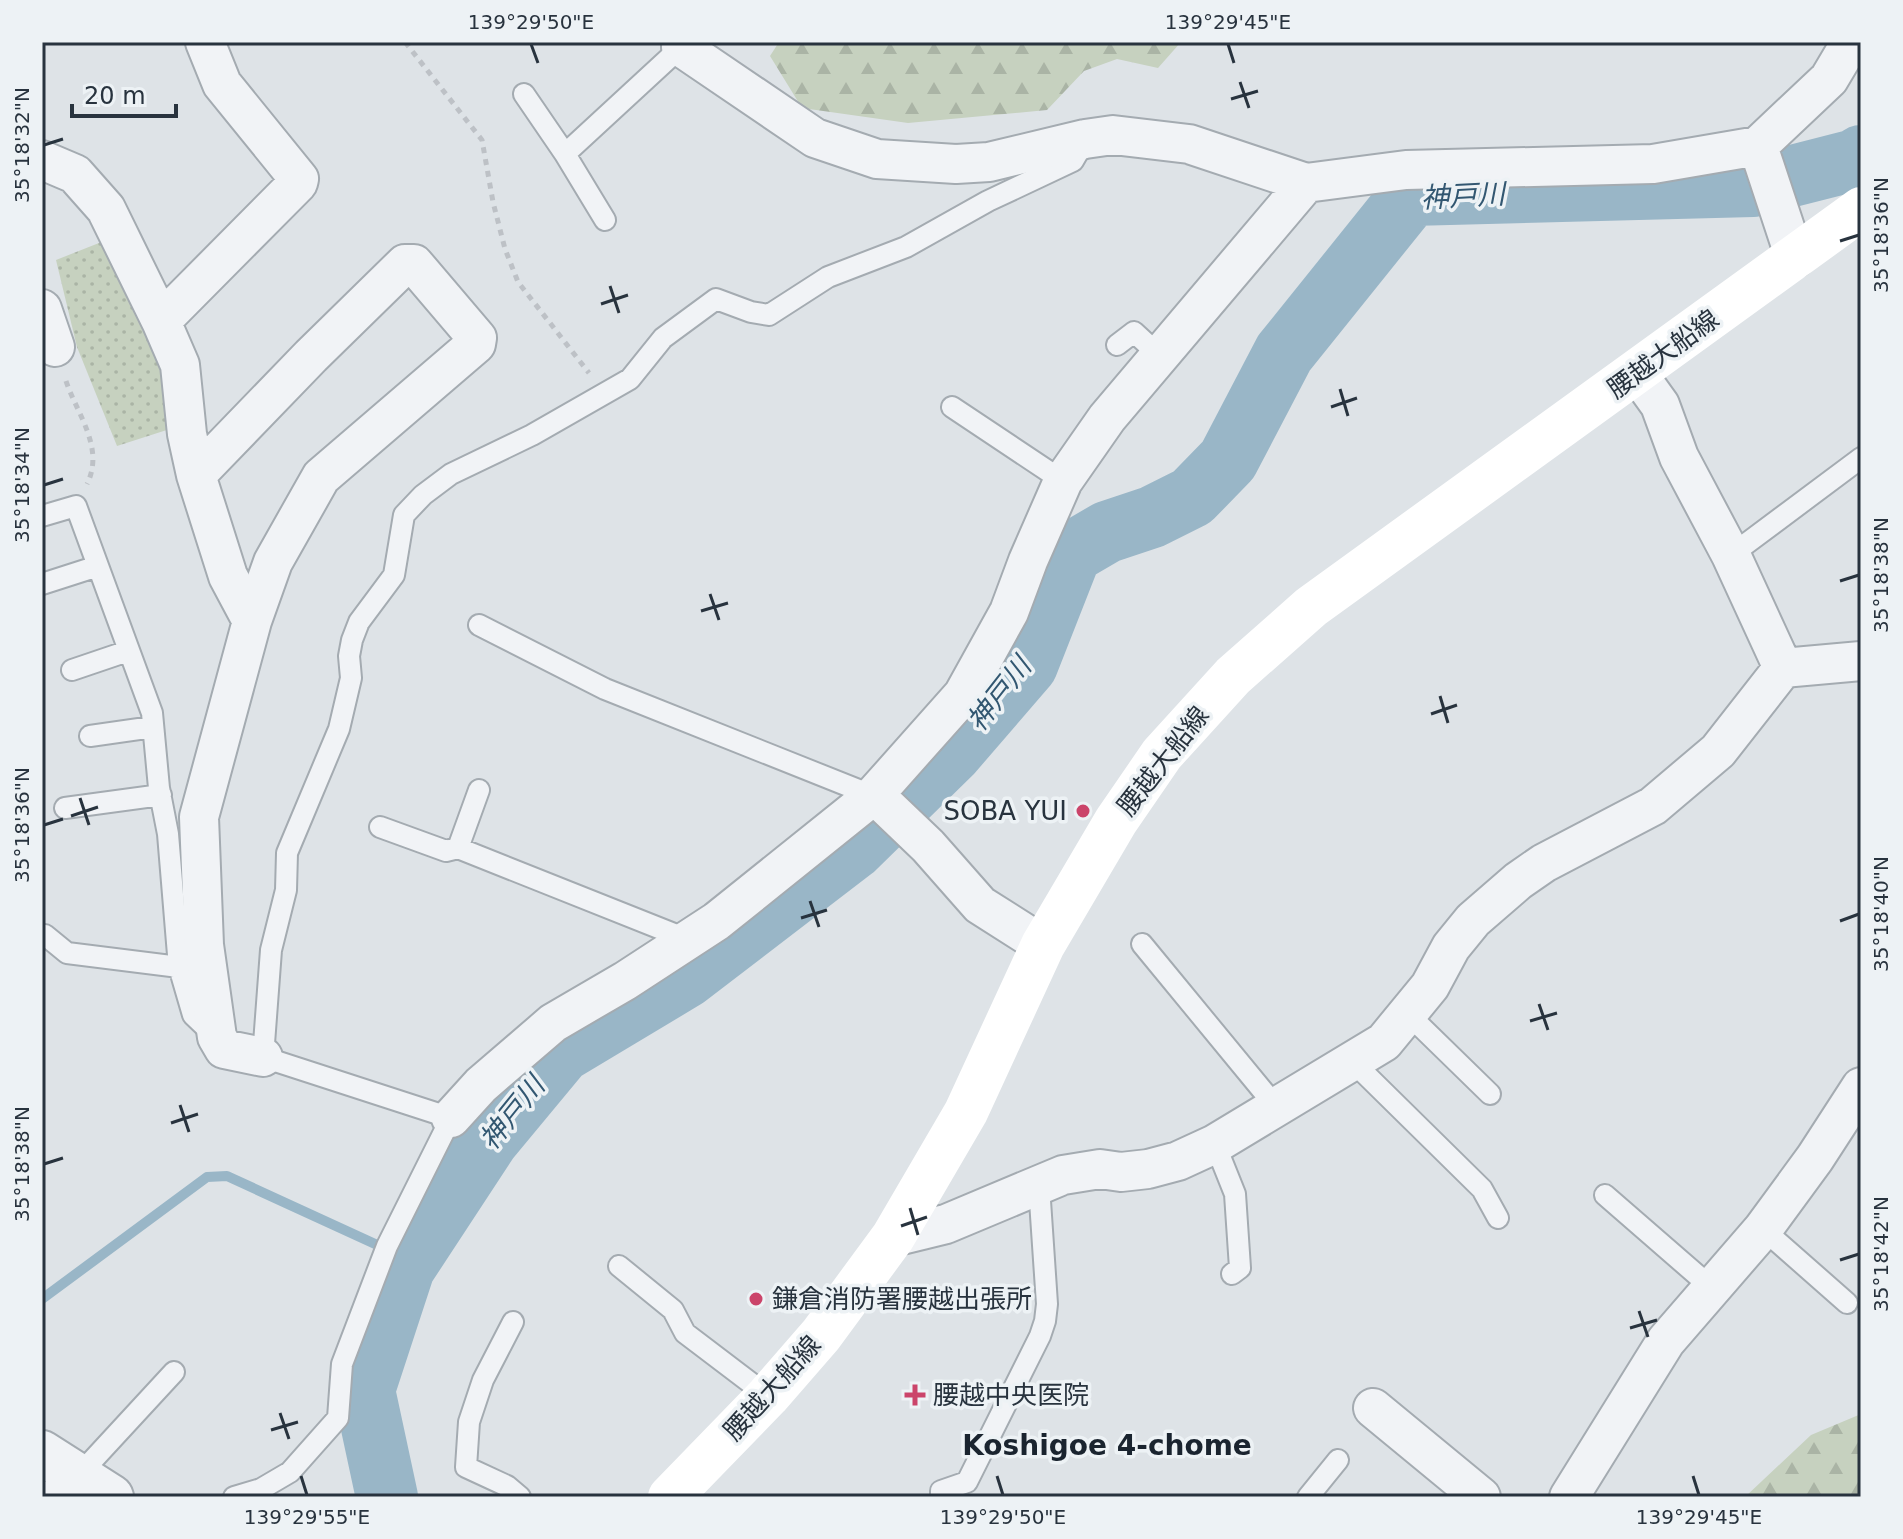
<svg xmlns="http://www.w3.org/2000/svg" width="1903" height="1539" font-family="'DejaVu Sans','Noto Sans JP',sans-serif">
  <defs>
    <pattern id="forest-firs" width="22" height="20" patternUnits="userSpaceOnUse" patternTransform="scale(2)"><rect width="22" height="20" fill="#c6d1bf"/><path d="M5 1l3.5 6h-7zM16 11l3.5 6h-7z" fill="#aab4a5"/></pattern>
    <pattern id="park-dots" width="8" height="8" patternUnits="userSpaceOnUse" patternTransform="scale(2)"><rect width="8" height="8" fill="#c6d1bf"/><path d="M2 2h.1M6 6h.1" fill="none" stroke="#aab4a5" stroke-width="1.8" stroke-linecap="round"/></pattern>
  </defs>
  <rect width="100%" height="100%" fill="#dee3e7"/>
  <path fill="url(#forest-firs)" d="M779,42h402l-23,26 -41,-9 -33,12 -37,39 -139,13 -106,-15 -32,-52z
    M1861,1414v83h-116l66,-62z"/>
  <path fill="url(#park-dots)" d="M104,241l62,130 7,57 -56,18 -40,-99 -21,-87z"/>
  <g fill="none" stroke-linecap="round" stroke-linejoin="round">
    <path stroke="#99b6c7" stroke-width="10" d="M42,1299l165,-122 20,-1 183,84"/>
    <path stroke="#99b6c7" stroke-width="62" d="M387,1497l-23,-107 40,-122 84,-128 73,-88 125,-75 167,-128 99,-97 75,-87 44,-112 36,-21 45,-15 40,-20 36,-37 56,-107 127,-158 342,-9 102,-26 6,-4"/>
    <g stroke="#a4abb1" stroke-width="24">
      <path id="service" d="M524,94l41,60 40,66
        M565,154l116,-107 -8,-5
        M1117,345l17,-13 26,24
        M952,407l111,74
        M42,516l34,-10 76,207 7,75 9,46 11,133 14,48 22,21
        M1731,555l130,-97
        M42,584l56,-18
        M479,625l126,64 271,108
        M72,670l56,-19
        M90,736l63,-9
        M479,790l-21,58 231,92
        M65,808l96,-13
        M380,827l66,24 12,-3
        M45,935l22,18 112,14
        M1142,944l135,164
        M1408,1014l82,80
        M1353,1062l129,127 16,29
        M1215,1144l20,50 5,74 -8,6
        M1605,1195l107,93
        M1763,1229l84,74
        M619,1266l54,44 12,23 83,63
        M513,1322l-30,58 -14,42 -3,45 41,19 13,11
        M78,1476l96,-104
        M234,1497l27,-8 29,-17 48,-54 4,-54 45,-118 64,-128 -188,-61 8,-107 15,-60 1,-37 52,-124 12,-51 -2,-22 3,-16 7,-18 35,-47 10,-60 19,-20 28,-21 81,-39 98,-56 33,-41 53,-39 35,13 18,3 59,-38 78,-30 82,-46 85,-40 11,-19
        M941,1497v-6l26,-9 73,-146 5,-15 2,-17 -8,-118
        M1308,1497l30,-37"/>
    </g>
    <g stroke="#a4abb1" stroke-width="42">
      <path id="minor" d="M681,47l134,91 62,21 79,5 33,-2 96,-23 28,-4 76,9 117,39
        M1758,146l71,-67 22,-37
        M42,160l33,14 31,35 55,112 19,44 7,69 9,41 32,101 24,45 -53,196 5,128 13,92 7,12 39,8
        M42,309l13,38
        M161,321l137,-138 1,-4 -77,-95 -17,-42
        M1637,373l23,32 19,52 52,98 52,113
        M196,475l115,-119 94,-92h9l63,74 -1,6 -155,133 -48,85 -21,59
        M882,802l46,44 52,59 63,40
        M451,1118l30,-33 72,-62 72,-42 92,-60 157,-126 89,-100 46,-83 19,-51 35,-80 44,-63 199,-235 100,-13 247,-6 105,-18 37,112
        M893,1237l53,-13 117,-49 37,-6 21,3 27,-3 30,-8 37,-17 169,-102 46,-56 21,-39 22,-27 45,-39 26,-18 109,-57 65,-55 65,-83 78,-7
        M1373,1408l108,89
        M57,1497l21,-21
        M1569,1497l97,-156 97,-112 52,-71 46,-71"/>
    </g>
    <g stroke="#a4abb1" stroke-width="48">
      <path id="tertiary" d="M42,1453l69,44"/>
    </g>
    <path stroke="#bdc1c6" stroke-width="5" stroke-dasharray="6 6" stroke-linecap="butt" d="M405,42l77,98 11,62 12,47 13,33 71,91
      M66,381c11,33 39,67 21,103"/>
    <use href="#service" stroke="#f1f3f6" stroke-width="20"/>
    <use href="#minor" stroke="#f1f3f6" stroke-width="38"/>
    <use href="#tertiary" stroke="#f1f3f6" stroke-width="44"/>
    <path stroke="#fff" stroke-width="44" d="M670,1497l98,-101 53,-61 72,-98 73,-125 77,-167 73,-124 46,-67 71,-78 78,-69 550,-398"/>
  </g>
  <path fill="none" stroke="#28333e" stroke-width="3" d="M531,44l7,19M1228,44l6,19M1240,82l9,26M1231,99l27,-8M44,145l19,-6M1840,241l19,-6M610,286l9,27M601,304l27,-9M1340,389l8,27M1331,407l26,-9M44,485l19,-6M1840,581l19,-6M710,594l9,26M701,611l27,-8M1440,696l8,27M1431,714l26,-9M80,798l9,27M71,816l27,-9M44,825l19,-6M810,901l9,26M801,918l26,-8M1840,921l19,-7M1539,1004l9,26M1530,1021l27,-8M180,1105l9,27M171,1123l27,-9M44,1164l19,-6M910,1208l8,27M901,1226l26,-9M1840,1260l19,-6M1639,1311l9,26M1630,1328l27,-8M280,1413l9,26M271,1430l27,-8M301,1476l6,19M997,1476l6,19M1693,1476l6,19"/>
  <g fill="#cb446a" stroke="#edf2f5" stroke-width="3">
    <circle cx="1083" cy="811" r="8"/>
    <circle cx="756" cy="1299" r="8"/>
    <path d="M911 1383h8v8h8v8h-8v8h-8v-8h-8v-8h8z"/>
  </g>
  <g text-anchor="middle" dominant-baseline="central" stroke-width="7" stroke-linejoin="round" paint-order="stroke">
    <g font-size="26" fill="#28333e" stroke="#edf2f5">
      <text transform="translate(1663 354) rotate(-36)">腰越大船線</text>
      <text transform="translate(1163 761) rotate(-52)">腰越大船線</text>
      <text transform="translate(772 1388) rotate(-48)">腰越大船線</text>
    </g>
    <g font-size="26" fill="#28333e" stroke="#edf2f5" text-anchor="start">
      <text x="1067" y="811" text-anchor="end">SOBA YUI</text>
      <text x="772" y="1299">鎌倉消防署腰越出張所</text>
      <text x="933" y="1395">腰越中央医院</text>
    </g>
    <g font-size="28" font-style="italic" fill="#325771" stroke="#edf2f5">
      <text transform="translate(1463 196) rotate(-3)">神戸川</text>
      <text transform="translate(999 694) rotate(-52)">神戸川</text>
      <text transform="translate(512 1113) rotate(-51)">神戸川</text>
    </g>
    <g font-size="28" font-weight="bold" fill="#1a242f" stroke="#edf2f5">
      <text x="1107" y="1445">Koshigoe 4-chome</text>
    </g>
  </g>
  <rect width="1903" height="1539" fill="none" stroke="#edf2f5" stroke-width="88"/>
  <path d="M72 104v12h104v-12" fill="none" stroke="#28333e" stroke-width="4"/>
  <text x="84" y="104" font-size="24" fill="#28333e" stroke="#edf2f5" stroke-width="6" paint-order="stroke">20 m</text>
  <rect x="44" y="44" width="1815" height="1451" fill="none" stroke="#28333e" stroke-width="3"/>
  <g font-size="20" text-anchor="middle" fill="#28333e">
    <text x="531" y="29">139°29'50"E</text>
    <text x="1228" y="29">139°29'45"E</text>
    <text transform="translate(22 145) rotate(-90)" y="7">35°18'32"N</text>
    <text transform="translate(1881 235) rotate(-90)" y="7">35°18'36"N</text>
    <text transform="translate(22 485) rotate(-90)" y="7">35°18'34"N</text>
    <text transform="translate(1881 575) rotate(-90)" y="7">35°18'38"N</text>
    <text transform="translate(22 825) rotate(-90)" y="7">35°18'36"N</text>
    <text transform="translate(1881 914) rotate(-90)" y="7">35°18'40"N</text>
    <text transform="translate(22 1164) rotate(-90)" y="7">35°18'38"N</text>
    <text transform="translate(1881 1254) rotate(-90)" y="7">35°18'42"N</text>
    <text x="307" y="1524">139°29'55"E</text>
    <text x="1003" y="1524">139°29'50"E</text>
    <text x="1699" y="1524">139°29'45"E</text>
  </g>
</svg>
